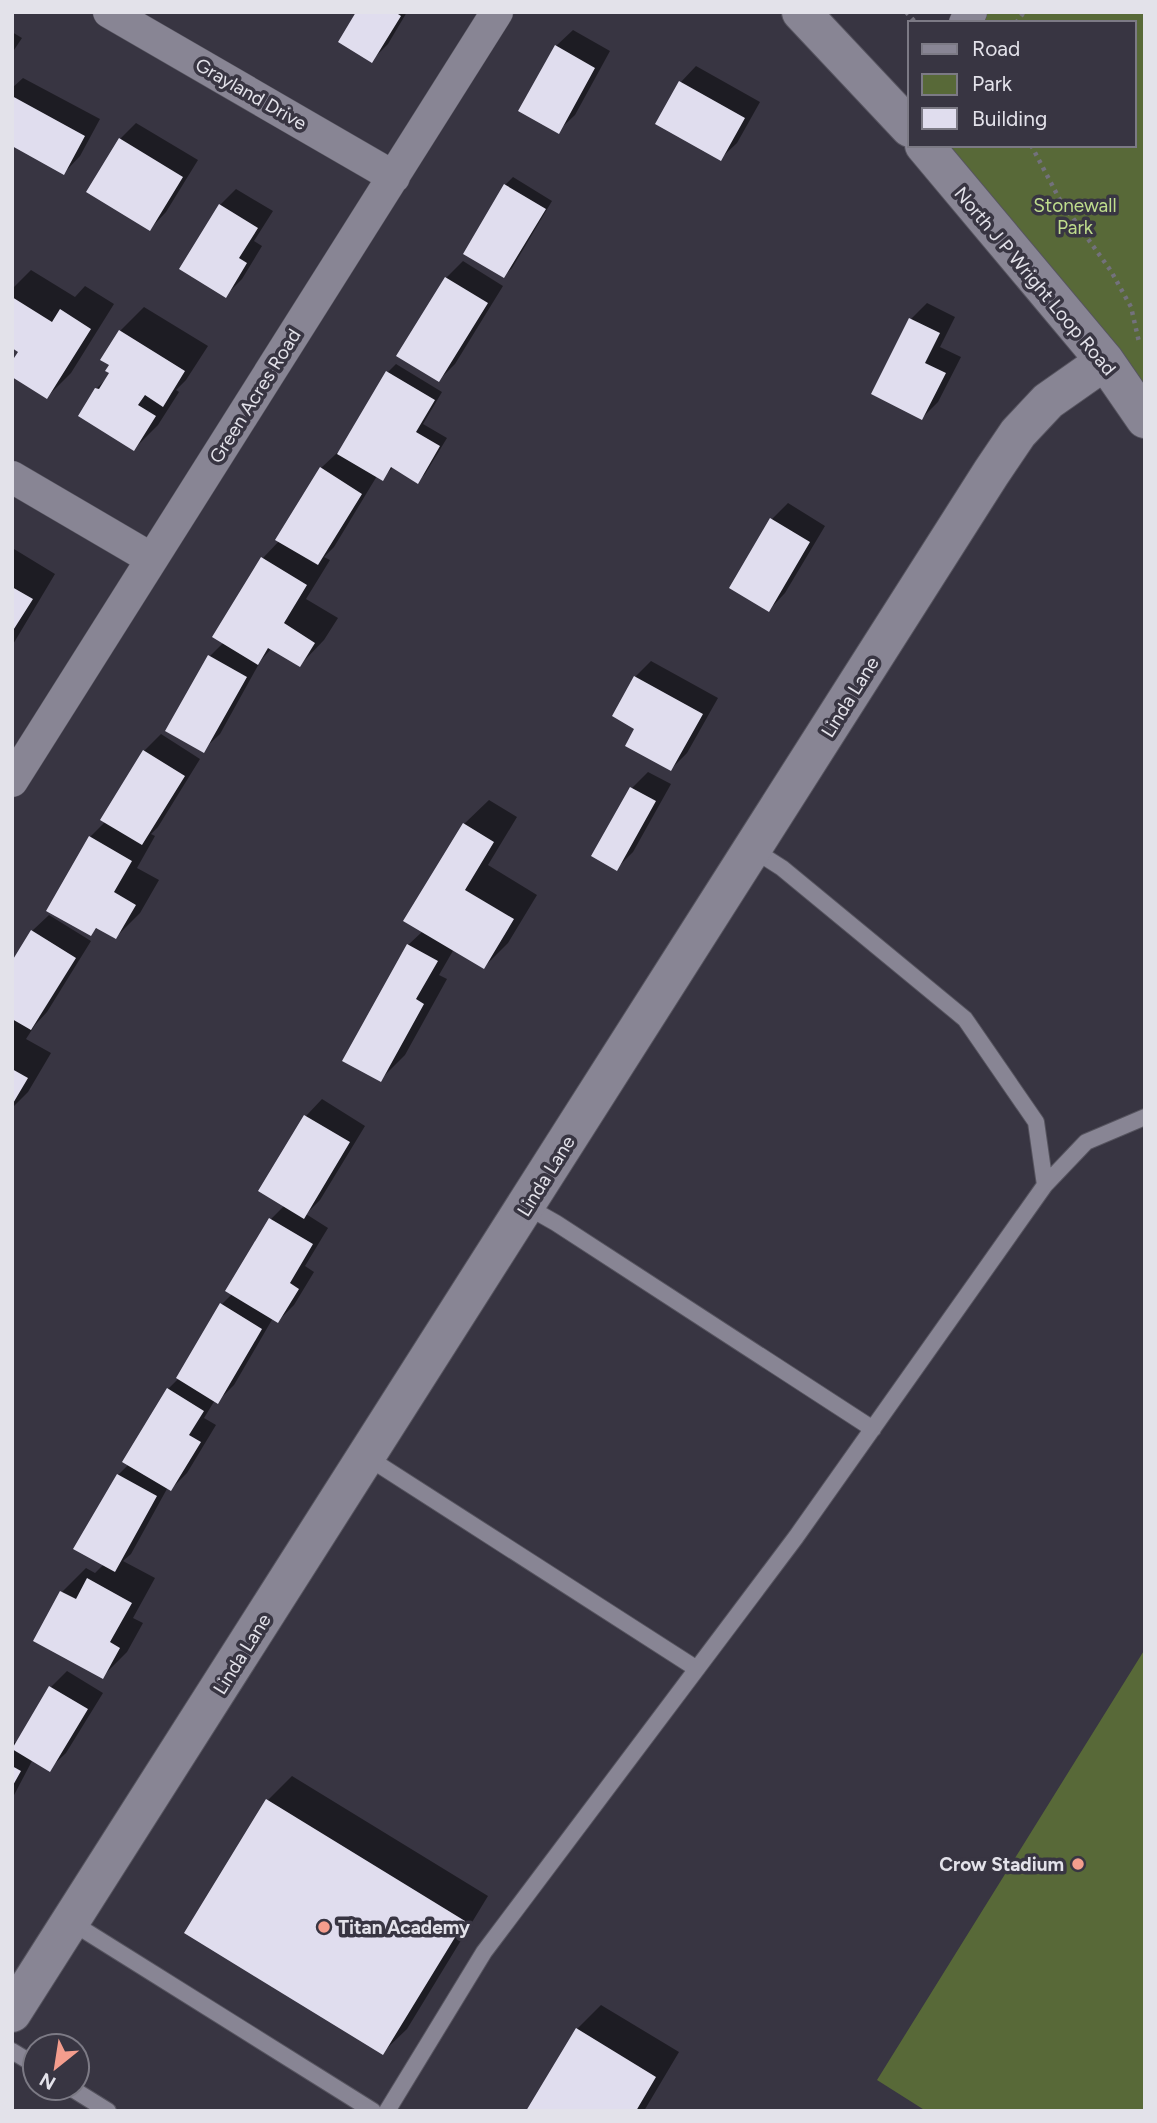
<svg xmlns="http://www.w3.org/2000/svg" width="1157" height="2123" font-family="Figtree,sans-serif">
  <rect width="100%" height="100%" fill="#383542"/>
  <path fill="#586938" d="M971,12h174v406l-220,-273h209v-122h-169z
    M1145,1649v462h-219l-49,-31z"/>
  <path fill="#0007" d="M358,12h49l-19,32 -17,17z
    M573,30l37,21 -35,64 -17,16 -2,-85z
    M12,32l10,6 -10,15z
    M696,66l64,36 -23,41 -17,16 -40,-76z
    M23,78l77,41 -20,37 -16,17 -52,-29v-56z
    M136,123l62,37 -32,52 -16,17 -30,-90z
    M513,177l39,24 -40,67 -8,8 1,-91z
    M236,189l37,22 -19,30 8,5 -20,33 -16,16 -6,-90z
    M463,261l40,25 -48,78 -16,16 -40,-24 47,-78z
    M31,270l44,27 10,-11 29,18 -43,69 -24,24 -27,-46 -8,-5v-57z
    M927,303l28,14 -15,30 21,10 -23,45 -16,16 -48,-25 37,-74z
    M144,307l64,39 -22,34 -10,10 3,2 -21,33 -24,24 -38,-60 13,-13 11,-45z
    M396,364l46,28 -19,32 24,14 -22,36 -7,7 -25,-14 -11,12 -5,-3 -43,71 -10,10 6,3 -24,39 32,19 -14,22 -24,25 -28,-17 -11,12 -41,74 -17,16 -36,-20 43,-74 14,-14 -9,-6 48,-78 17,-18 41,-72 17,-16 1,1 49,-81z
    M788,503l37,23 -40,67 -16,17 2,-90z
    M14,549l41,25 -43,72v-95z
    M651,661l67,37 -31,55 -16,16 -35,-41 -1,-51z
    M161,734l39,25 -42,68 -7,7 4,2 -18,32 22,12 -19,33 -24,24 -18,-10 -7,7 -1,-97 16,-16 -3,-2 41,-68z
    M648,772l23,12 -38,68 -16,16 -23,-12 38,-68z
    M489,800l28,17 -29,48 49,30 -29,48 -24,24 -30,-18 -15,26 8,4 -42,76 -25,25 28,-135 15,-14 -17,-11 58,-96z
    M49,915l42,26 -44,71 -12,13 -9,14 25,14 -23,39 -16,16v-144l20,-33z
    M322,1099l43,27 -45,74 -14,14 22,14 -23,38 9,6 -20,33 -16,16 -5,-3 -39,67 -16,16 -3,-1 -11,18 12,7 -29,48 -16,16 -3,-2 -37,67 -8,7 32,17 -22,40 10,5 -16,29 -25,25 -40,-85 24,-24 9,5 9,-9 14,-89 11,-11 39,-75 11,-11 42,-73 11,-11 -5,-3 44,-72 14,-14 -25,-15 46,-74z
    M67,1671l36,22 -37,60 -17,16 -16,-10 -21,40v-58l4,2 35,-56z
    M292,1776l196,120 -81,133 -25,24 -196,-120 82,-133z
    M601,2005l78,47 -35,59h-116l49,-82z"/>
  <path fill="#e0ddee" d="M356,12h39l6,4 -29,47 -34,-21z
    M555,45l40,23 -36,66 -41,-23z
    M679,81l66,37 -24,43 -66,-37z
    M12,96l73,40 -21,39 -52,-29z
    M119,138l64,39 -33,54 -64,-39z
    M504,184l42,25 -42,69 -41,-24z
    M219,204l39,24 -19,30 8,5 -21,35 -47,-29z
    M445,277l43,26 -49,79 -43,-26z
    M12,297l40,25 8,-13 31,20 -44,70 -35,-22v-16l6,-9 -6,-4z
    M909,318l31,15 -15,30 21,10 -24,47 -51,-26z
    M119,330l66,41 -22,36 -18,-12 -7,10 18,11 -22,35 -56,-35 17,-28 4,1 10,-16 -4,-2 4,-6 -9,-5z
    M386,371l49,29 -19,32 24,14 -22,38 -27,-17 -8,14 -46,-27z
    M320,467l42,27 -44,71 -43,-25z
    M770,518l40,24 -41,70 -40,-24z
    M261,557l46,28 -23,38 31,20 -15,24 -32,-19 -10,17 -46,-28z
    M12,587l21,12 -21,33z
    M208,655l39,22 -43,76 -39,-22z
    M634,676l69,38 -32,57 -46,-25 9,-17 -22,-13z
    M143,750l42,26 -43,69 -42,-25z
    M630,787l26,14 -39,70 -26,-15z
    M463,823l31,19 -29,48 49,29 -30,50 -81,-48z
    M89,836l43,25 -18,31 22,13 -20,34 -20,-11 -5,8 -45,-25z
    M31,930l45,28 -45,72 -19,-11v-58z
    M407,944l31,17 -22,38 8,5 -43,78 -39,-21z
    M12,1069l16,9 -16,27z
    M304,1115l46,27 -46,77 -46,-28z
    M269,1218l44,26 -23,39 9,6 -21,34 -53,-32z
    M220,1303l42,26 -44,75 -42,-26z
    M167,1388l37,23 -15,24 12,7 -30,49 -49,-29z
    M117,1474l40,22 -42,76 -42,-23z
    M87,1578l45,25 -22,39 10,6 -17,31 -70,-38 27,-50 16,8z
    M49,1686l39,23 -38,63 -38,-23z
    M12,1766l9,5 -9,16z
    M266,1799l199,122 -82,134 -199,-122z
    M576,2028l80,49 -20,34h-110z"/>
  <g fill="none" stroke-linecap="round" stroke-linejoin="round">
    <g stroke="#56545f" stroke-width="18">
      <path id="lane" d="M1045,1185l41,-43 59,-25
        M526,1206l30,17 317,206
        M367,1457l330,212
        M71,1922l302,189
        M12,2051l23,14
        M71,2088l37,23
        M387,2111l97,-159 312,-415 249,-352 -9,-63 -71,-103 -183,-151 -28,-18"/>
    </g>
    <g stroke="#56545f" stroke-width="33">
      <path id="street" d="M109,12l285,165
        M965,23l6,-11
        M12,477l140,82
        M12,781l485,-769"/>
    </g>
    <g stroke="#56545f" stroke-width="40">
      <path id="secondary" d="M801,12l109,116
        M924,145l181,216 40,58
        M12,2013l979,-1540 27,-40 30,-32 57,-40"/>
    </g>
    <path stroke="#73717c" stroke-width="4.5" stroke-dasharray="3.5 5" stroke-linecap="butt" d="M906,12l10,11
      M1016,23l8,-11
      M1031,145l29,55 51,71 20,36 8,35"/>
    <use href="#lane" stroke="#888594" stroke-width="16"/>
    <use href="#street" stroke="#888594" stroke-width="32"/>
    <use href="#secondary" stroke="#888594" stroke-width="38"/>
  </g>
  <g fill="#f49d8d" stroke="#383542" stroke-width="2.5">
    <circle cx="1078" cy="1864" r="7"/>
    <circle cx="324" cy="1927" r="7"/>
  </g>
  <g text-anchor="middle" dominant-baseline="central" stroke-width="7" stroke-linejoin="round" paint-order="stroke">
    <g font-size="19" fill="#e3e2ea" stroke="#383542">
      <text transform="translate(251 94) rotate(30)">Grayland Drive</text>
      <text transform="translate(1035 281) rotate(50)">North J P Wright Loop Road</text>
      <text transform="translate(255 396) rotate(-58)">Green Acres Road</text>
      <text transform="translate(850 697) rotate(-58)">Linda Lane</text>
      <text transform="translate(546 1176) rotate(-58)">Linda Lane</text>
      <text transform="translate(242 1654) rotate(-58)">Linda Lane</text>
    </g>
    <g font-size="19" fill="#bfdd8d" stroke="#383542">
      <text x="1075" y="205">Stonewall<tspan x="1075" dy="22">Park</tspan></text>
    </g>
    <g font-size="19" font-weight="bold" fill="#e3e2ea" stroke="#383542" text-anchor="end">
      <text x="1064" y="1864">Crow Stadium</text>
      <text x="338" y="1927" text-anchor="start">Titan Academy</text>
    </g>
  </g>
  <rect width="1157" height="2123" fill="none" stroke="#e3e2ea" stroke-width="28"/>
  <rect x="908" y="21" width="228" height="126" fill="#383542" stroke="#7c7a85" stroke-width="2"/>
  <rect x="922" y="44" width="35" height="10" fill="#888594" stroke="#7c7a85" stroke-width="2"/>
  <text x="972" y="56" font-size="21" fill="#e3e2ea">Road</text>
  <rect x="922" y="74" width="35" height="21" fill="#586938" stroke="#7c7a85" stroke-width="2"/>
  <text x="972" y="91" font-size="21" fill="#e3e2ea">Park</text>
  <rect x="922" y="108" width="35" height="21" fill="#e0ddee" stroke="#7c7a85" stroke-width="2"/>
  <text x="972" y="126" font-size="21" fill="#e3e2ea">Building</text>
  <g transform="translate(56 2067) rotate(210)"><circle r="33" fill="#383542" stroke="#7c7a85" stroke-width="2"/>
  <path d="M0-5L12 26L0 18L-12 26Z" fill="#f49d8d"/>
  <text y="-10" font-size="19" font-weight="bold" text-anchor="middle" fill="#e3e2ea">N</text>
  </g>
</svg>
